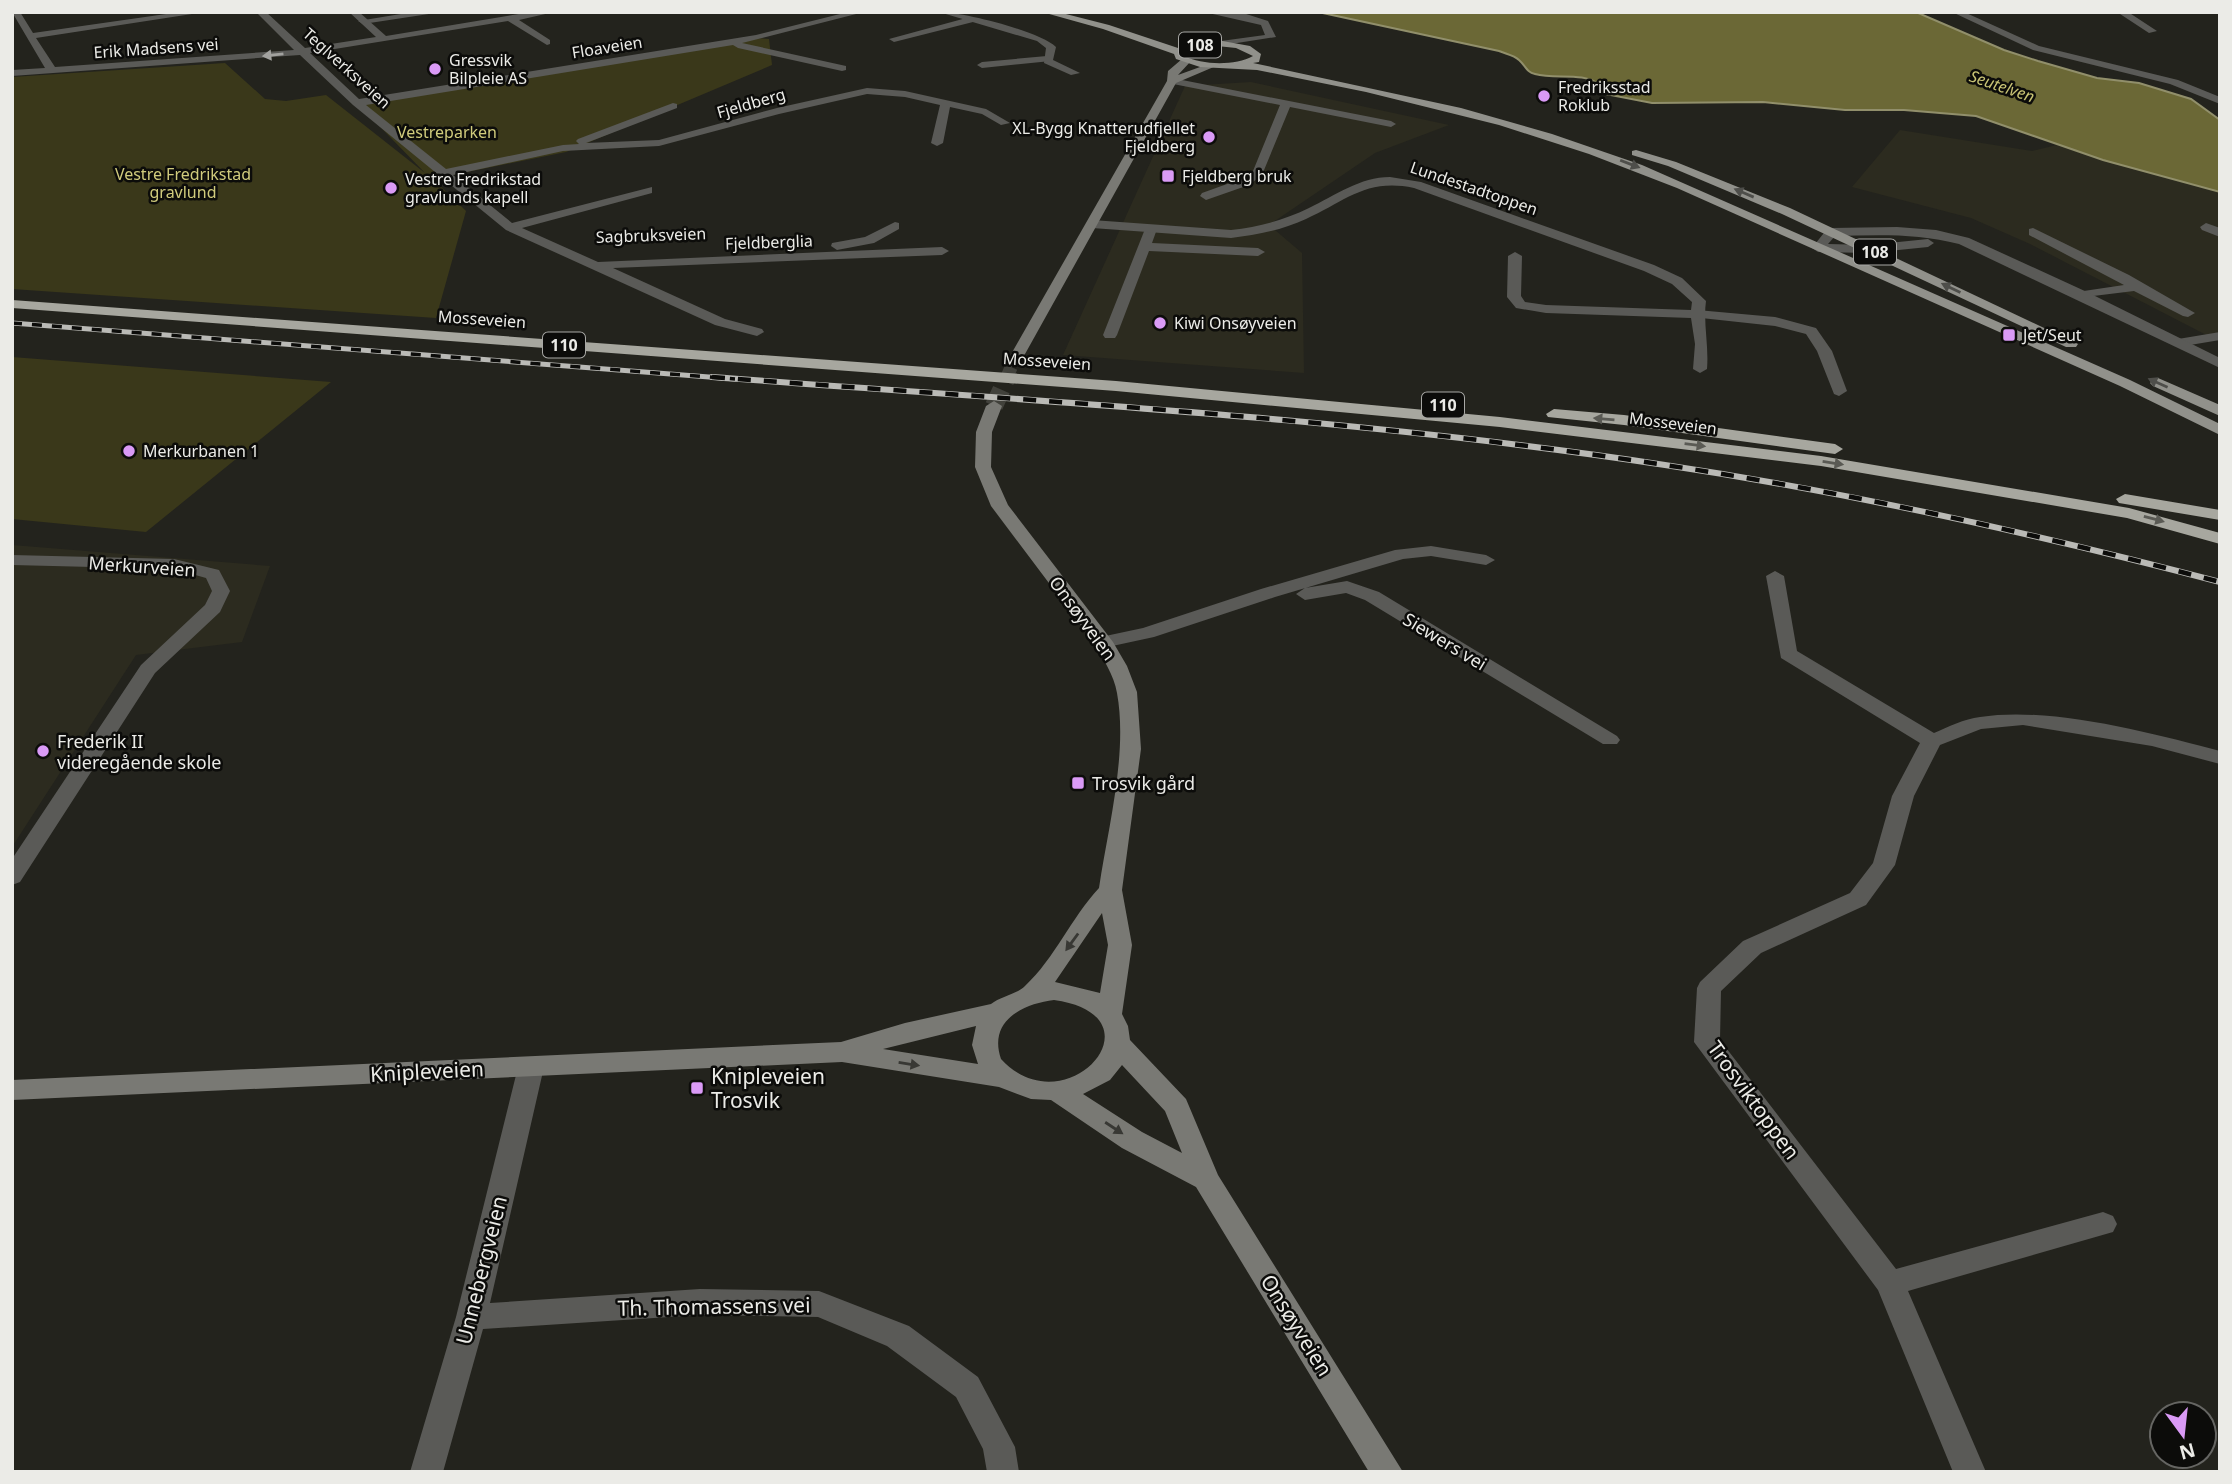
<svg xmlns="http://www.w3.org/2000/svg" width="2232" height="1484" font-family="'Noto Sans',sans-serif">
  <rect width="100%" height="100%" fill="#23231d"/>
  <path fill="#2c2b1f" d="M1251,82l198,43 -74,28 -106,72 33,28 2,120 -241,-18 122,-269z
    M1900,130l132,21 25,-6 46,15 117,32v150l-190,-98 -59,-26 -119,-31z
    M12,545l258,21 -28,76 -106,13 -124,192z"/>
  <path fill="#3a381a" d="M756,38l13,1 3,26 -206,87 -133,27 33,32 -30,107 -424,-29v-212l213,-14 40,36 21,2 40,-6 99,78 -68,-70z
    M12,357l319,25 -185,150 -134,-13z"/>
  <path fill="#6b6836" stroke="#918f6b" stroke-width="2" d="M1318,12h598l88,38 34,11 59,17 42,5 52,16 29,21v72l-117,-32 -127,-44 -72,-6h-59l-82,-8 -111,1 -52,-10v-8c-18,-14 -44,-5 -65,-11 -9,-2 -9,-8 -16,-14 -5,-5 -13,-6 -20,-9z"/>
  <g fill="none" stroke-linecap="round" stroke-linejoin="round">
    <path stroke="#41413b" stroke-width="13" stroke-dasharray="13 7" stroke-linecap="butt" d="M1006,379l7,-16"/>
    <path stroke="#41413b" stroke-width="18" stroke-dasharray="18 9" stroke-linecap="butt" d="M994,406l13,-29"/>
    <path fill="#5a5a57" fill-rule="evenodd" d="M413,12h29l-79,12 -5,-3z
      M1204,12l39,1 25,8 8,16 -58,9 -2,-2 5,-3 44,-6 -4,-10z
      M1952,12h12l75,34 139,34 42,17v7l-50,-20 -137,-34z
      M2117,12h11l29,19 -8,2z
      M970,17l5,3 -2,2 -79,20 -5,-3z
      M1047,56l5,3 -1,2 -69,7 -5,-3 5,-3z
      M1172,78l219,43 5,3 -5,3 -101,-20 -28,68 -13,10 -43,15 -6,-4 2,-3 39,-14 12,-8 27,-66 -112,-22 -1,-2z
      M2206,223l14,5v9l-18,-7 -2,-3z
      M1151,225l6,4 -5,14 106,5 7,4 -7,4 -109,-5 -32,84 -2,3h-10l-2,-3 42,-106z
      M2033,228l96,47 66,38 -7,4 -5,-1 -49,-25 -57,7v-6l47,-7 -95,-50v-6z
      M1697,310l78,7 41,11 16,23 15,40 -8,5 -5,-2 -17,-43 -11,-17 -31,-8 -83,-9 -2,-3z
      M2220,332v8l-42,7 -7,-4 7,-4z"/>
    <path fill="#5a5a57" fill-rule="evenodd" d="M12,12h8l13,21 147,-21h25l-169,26 19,29 239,-17 -38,-38h10l39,36 71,-11 -27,-25h10l27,24 145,-24h23l-35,8 31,20v4l-3,1 -39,-24 -198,32 49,46 397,-64 92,-23h16l-122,31 104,23v4l-4,1 -104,-23 -5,-3 -367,60 80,64 117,-24 16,-1 -3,-3 2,-2 95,-36 4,1v4l-91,35 73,-3 118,-32 90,-20 38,3 81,18 24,14 -9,2 -19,-11 -32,-7 -7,36 -6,3 -6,-3 9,-38 -35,-8 -38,-3 -88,20 -120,32 -96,5 -110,24 59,48 140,-36v6l-130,35 76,34 344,-15 7,4 -7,4 -329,13 112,51 37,10 2,3 -7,4 -42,-11 -209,-95 -153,-125 -53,-50 -288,21v-6l33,-2z
      M939,12c24,0 100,19 117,35l-3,13 27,13 -9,2 -27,-12 2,-15 -9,-7z
      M1390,177l31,5 233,83 28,13 24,23c-3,22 3,45 1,68l-7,4 -7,-4 2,-25 -4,-26 -145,-5 -30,-5 -9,-11 1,-41 7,-4 7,4 -1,40 4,6 21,3 145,5 1,-8 -20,-18 -28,-13 -230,-83c-48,-10 -68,13 -108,31 -24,11 -49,16 -75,19l-139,-10 -6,-4 6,-4 139,10c28,-3 53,-10 78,-22 27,-13 51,-31 81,-31z
      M895,222l4,1v6l-25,14 -37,7 -6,-4 1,-3 33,-6z
      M1897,227l39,3 33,8 118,54 133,66v10l-261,-124c-41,-11 -82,-9 -124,-8l-7,8 41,1 59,-6 6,4 -6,4 -59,6 -51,-1 -6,-4 15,-19 4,-1z
      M1431,546l55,9 9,5 -9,5 -55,-9 -28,3 -128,38 -121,40 -51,11 -10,-6 3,-4 47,-10 118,-39 134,-39z
      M12,555l162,4 45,11 11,21 -10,21 -65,61 -135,209 -8,3v-26l129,-194 64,-60 7,-14 -6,-13 -32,-9 -162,-4z
      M1775,571l9,5 13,75 137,82c14,-6 30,-14 46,-16 70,-11 171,16 240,34v13l-68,-18 -129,-21 -42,4 -41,16 -26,51 -19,69 -29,40 -105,48 -40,38 -1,49 176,229 207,-57 10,4 4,8 -4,8 -205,59 78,181h-33l-75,-182 -184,-248 3,-54 3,-6 43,-41 107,-48 23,-30 19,-67 28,-53 -139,-85 -15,-82z
      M1347,581l32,11 238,144 3,4 -3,4h-14l-238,-144 -19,-7 -41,7 -9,-6 9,-6z
      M531,1057l9,3 4,7 -54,236 210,-14 119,2 90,35 69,51 37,70 4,25h-32l-4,-23 -27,-52 -69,-51 -69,-29 -118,-2 -217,14 -40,143h-33l46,-155 62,-250 4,-7z"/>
    <path fill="#797974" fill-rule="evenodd" d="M1182,59l9,2 -13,14 33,-12 5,3 -40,17 -156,280 -7,4 -5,-1 -2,-3 161,-282 1,-10z
      M994,401l8,5 -10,26 -1,35 17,38 105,137 14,24 10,26 4,57 -19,141 10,55 -10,69 6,12 2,14 56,59 32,76 185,297h-34l-173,-285 -74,-39 -71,-48 -20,-1 -32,-12 -157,-25 -830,38v-20l829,-38 64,-19 86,-19c10,-8 26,-10 34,-18 30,-28 46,-68 74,-98 9,-60 29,-135 18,-195 -3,-18 -14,-34 -23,-50l-103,-137 -16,-39 1,-35 10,-26zM1102,913l6,32 -8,48 -45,-11zM1054,1000c113,16 11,129 -53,59 -13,-38 21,-55 53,-59zM976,1026l-4,19 6,19 -95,-15zM1122,1065l43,46 17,42 -40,-21 -59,-38 27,-14z"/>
    <path fill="#91918b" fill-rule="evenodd" d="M1042,12h16l51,13 69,23 18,-6 21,-2 33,6 11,8 -2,8 -6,1 208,45 91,26 90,31 488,215 90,44v11l-100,-49 -443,-198 -88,-34 -90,-29 -133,-33 -109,-22 -57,-3 -24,-8 -2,-5 -71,-25zM1217,46l19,2 17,8c-18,10 -51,9 -69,0l14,-9z
      M1636,150l40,12 114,46 288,136 -2,3h-10l-284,-133 -114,-48 -36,-11v-4z
      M2158,378l62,27v11l-67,-30 -3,-3 3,-3z"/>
    <path fill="#a7a79f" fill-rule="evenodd" d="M12,300l1104,81 384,36 321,39 308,52 91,25v11l-93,-26 -306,-52 -321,-39 -384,-36 -1104,-83z
      M1554,409l70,6 211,29 8,5 -8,5 -211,-29 -76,-8 -2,-3z
      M2125,494l95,16v10l-101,-17 -3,-4z"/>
    <g stroke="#babab6" stroke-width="5">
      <path id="rail-far1" d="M12,323l723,56"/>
    </g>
    <g stroke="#babab6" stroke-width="6">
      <path id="rail" d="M712,377c317,24 638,40 953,88 188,28 372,69 555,117"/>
    </g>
    <use href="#rail-far1" stroke="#0c0c0a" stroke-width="3.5" stroke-dasharray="10" stroke-linecap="butt"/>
    <use href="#rail" stroke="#0c0c0a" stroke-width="4.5" stroke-dasharray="13" stroke-linecap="butt"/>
  </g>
  <defs><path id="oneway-solid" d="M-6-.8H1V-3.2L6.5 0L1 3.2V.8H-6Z" transform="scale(1.75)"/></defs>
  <use fill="#a2a29f" href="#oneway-solid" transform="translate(273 55) rotate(174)"/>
  <g fill="#4e4e4a">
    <use href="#oneway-solid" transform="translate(1630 164) rotate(21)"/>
    <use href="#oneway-solid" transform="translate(1744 193) rotate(-157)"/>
    <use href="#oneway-solid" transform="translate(1951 288) rotate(-154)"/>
    <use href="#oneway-solid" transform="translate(2158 383) rotate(-156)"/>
  </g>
  <g fill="#5a5a54">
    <use href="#oneway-solid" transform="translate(1604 419) rotate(-175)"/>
    <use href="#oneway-solid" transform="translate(1695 445) rotate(7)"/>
    <use href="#oneway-solid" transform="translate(1833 463) rotate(9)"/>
    <use href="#oneway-solid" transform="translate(2154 519) rotate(15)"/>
  </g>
  <g fill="#383834">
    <use href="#oneway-solid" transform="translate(1072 942) rotate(126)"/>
    <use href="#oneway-solid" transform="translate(909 1064) rotate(9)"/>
    <use href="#oneway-solid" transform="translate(1114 1128) rotate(33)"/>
  </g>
  <g fill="#da9af6" stroke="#0c0c0a" stroke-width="2.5">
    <circle cx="435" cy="69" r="7"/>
    <circle cx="1544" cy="96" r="7"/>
    <circle cx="1209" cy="137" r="7"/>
    <rect x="1161" y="169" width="14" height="14" rx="3.5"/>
    <circle cx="391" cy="188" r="7"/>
    <circle cx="1160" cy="323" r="7"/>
    <rect x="2002" y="328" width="14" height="14" rx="3.5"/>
    <circle cx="129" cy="451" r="7"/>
    <circle cx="43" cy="751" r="7"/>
    <rect x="1071" y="776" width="14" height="14" rx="3.5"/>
    <rect x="690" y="1081" width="14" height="14" rx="3.5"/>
  </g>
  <g text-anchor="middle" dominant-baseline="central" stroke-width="5" stroke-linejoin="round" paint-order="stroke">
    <g fill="#0c0c0a" stroke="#a8a8a5" stroke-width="2">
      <rect x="1179" y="32.5" width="42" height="25" rx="5"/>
      <rect x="1854" y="239.5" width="42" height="25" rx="5"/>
      <rect x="543" y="332.5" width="42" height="25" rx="5"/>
      <rect x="1422" y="392.5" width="42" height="25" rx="5"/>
    </g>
    <g font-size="16" font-weight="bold" fill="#ebebe7">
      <text x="1200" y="45">108</text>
      <text x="1875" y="252">108</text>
      <text x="564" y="345">110</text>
      <text x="1443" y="405">110</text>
    </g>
    <g font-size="16" fill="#ebebe7" stroke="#0c0c0a">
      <text transform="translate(607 47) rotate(-9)">Floaveien</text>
      <text transform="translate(156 48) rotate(-4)">Erik Madsens vei</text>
      <text transform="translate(347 68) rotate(42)">Teglverksveien</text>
      <text transform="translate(751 103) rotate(-16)">Fjeldberg</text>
      <text transform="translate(1474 188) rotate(19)">Lundestadtoppen</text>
      <text transform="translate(651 235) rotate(-2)">Sagbruksveien</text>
      <text transform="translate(769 242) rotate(-2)">Fjeldberglia</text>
      <text transform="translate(482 319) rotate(4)">Mosseveien</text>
      <text transform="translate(1047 361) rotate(4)">Mosseveien</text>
      <text transform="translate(1673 423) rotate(7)">Mosseveien</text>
    </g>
    <g font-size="16" fill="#ebebe7" stroke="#0c0c0a" text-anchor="start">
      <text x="449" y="60">Gressvik<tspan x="449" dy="18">Bilpleie AS</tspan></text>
      <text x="1558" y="87">Fredriksstad<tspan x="1558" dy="18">Roklub</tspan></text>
      <text x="1195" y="128" text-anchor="end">XL-Bygg Knatterudfjellet<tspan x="1195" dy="18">Fjeldberg</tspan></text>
      <text x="1182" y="176">Fjeldberg bruk</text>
      <text x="405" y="179">Vestre Fredrikstad<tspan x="405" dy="18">gravlunds kapell</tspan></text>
      <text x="1174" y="323">Kiwi Onsøyveien</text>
      <text x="2023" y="335">Jet/Seut</text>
      <text x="143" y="451">Merkurbanen 1</text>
    </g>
    <g font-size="16" font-style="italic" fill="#c9c475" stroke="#0c0c0a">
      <text transform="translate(2002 86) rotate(19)">Seutelven</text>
    </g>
    <g font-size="16" fill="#d0cb7c" stroke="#0c0c0a">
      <text x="447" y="132">Vestreparken</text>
      <text x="183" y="174">Vestre Fredrikstad<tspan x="183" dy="18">gravlund</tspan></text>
    </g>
    <g font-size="18" fill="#ebebe7" stroke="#0c0c0a">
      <text transform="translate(142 566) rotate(4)">Merkurveien</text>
      <text transform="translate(1083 618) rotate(54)">Onsøyveien</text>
      <text transform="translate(1445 641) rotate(31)">Siewers vei</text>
    </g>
    <g font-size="18" fill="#ebebe7" stroke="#0c0c0a" text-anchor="start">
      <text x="57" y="741">Frederik II<tspan x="57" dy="21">videregående skole</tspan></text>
      <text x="1092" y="783">Trosvik gård</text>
    </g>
    <g font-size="21" fill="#ebebe7" stroke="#0c0c0a">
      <text transform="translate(427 1071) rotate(-3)">Knipleveien</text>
      <text transform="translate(1754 1100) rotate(54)">Trosviktoppen</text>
      <text transform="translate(481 1270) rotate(-76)">Unnebergveien</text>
      <text transform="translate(714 1306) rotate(-1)">Th. Thomassens vei</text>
      <text transform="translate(1297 1325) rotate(58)">Onsøyveien</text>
    </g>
    <g font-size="21" fill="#ebebe7" stroke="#0c0c0a" text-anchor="start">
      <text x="711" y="1076">Knipleveien<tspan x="711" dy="24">Trosvik</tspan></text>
    </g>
  </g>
  <rect width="2232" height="1484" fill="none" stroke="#ebebe7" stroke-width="28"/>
  <g transform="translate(2183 1435) rotate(165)"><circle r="33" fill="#0c0c0a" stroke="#656562" stroke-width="2"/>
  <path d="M0-5L12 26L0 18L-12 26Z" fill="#da9af6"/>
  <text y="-10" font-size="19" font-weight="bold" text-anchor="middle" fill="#ebebe7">N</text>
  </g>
</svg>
